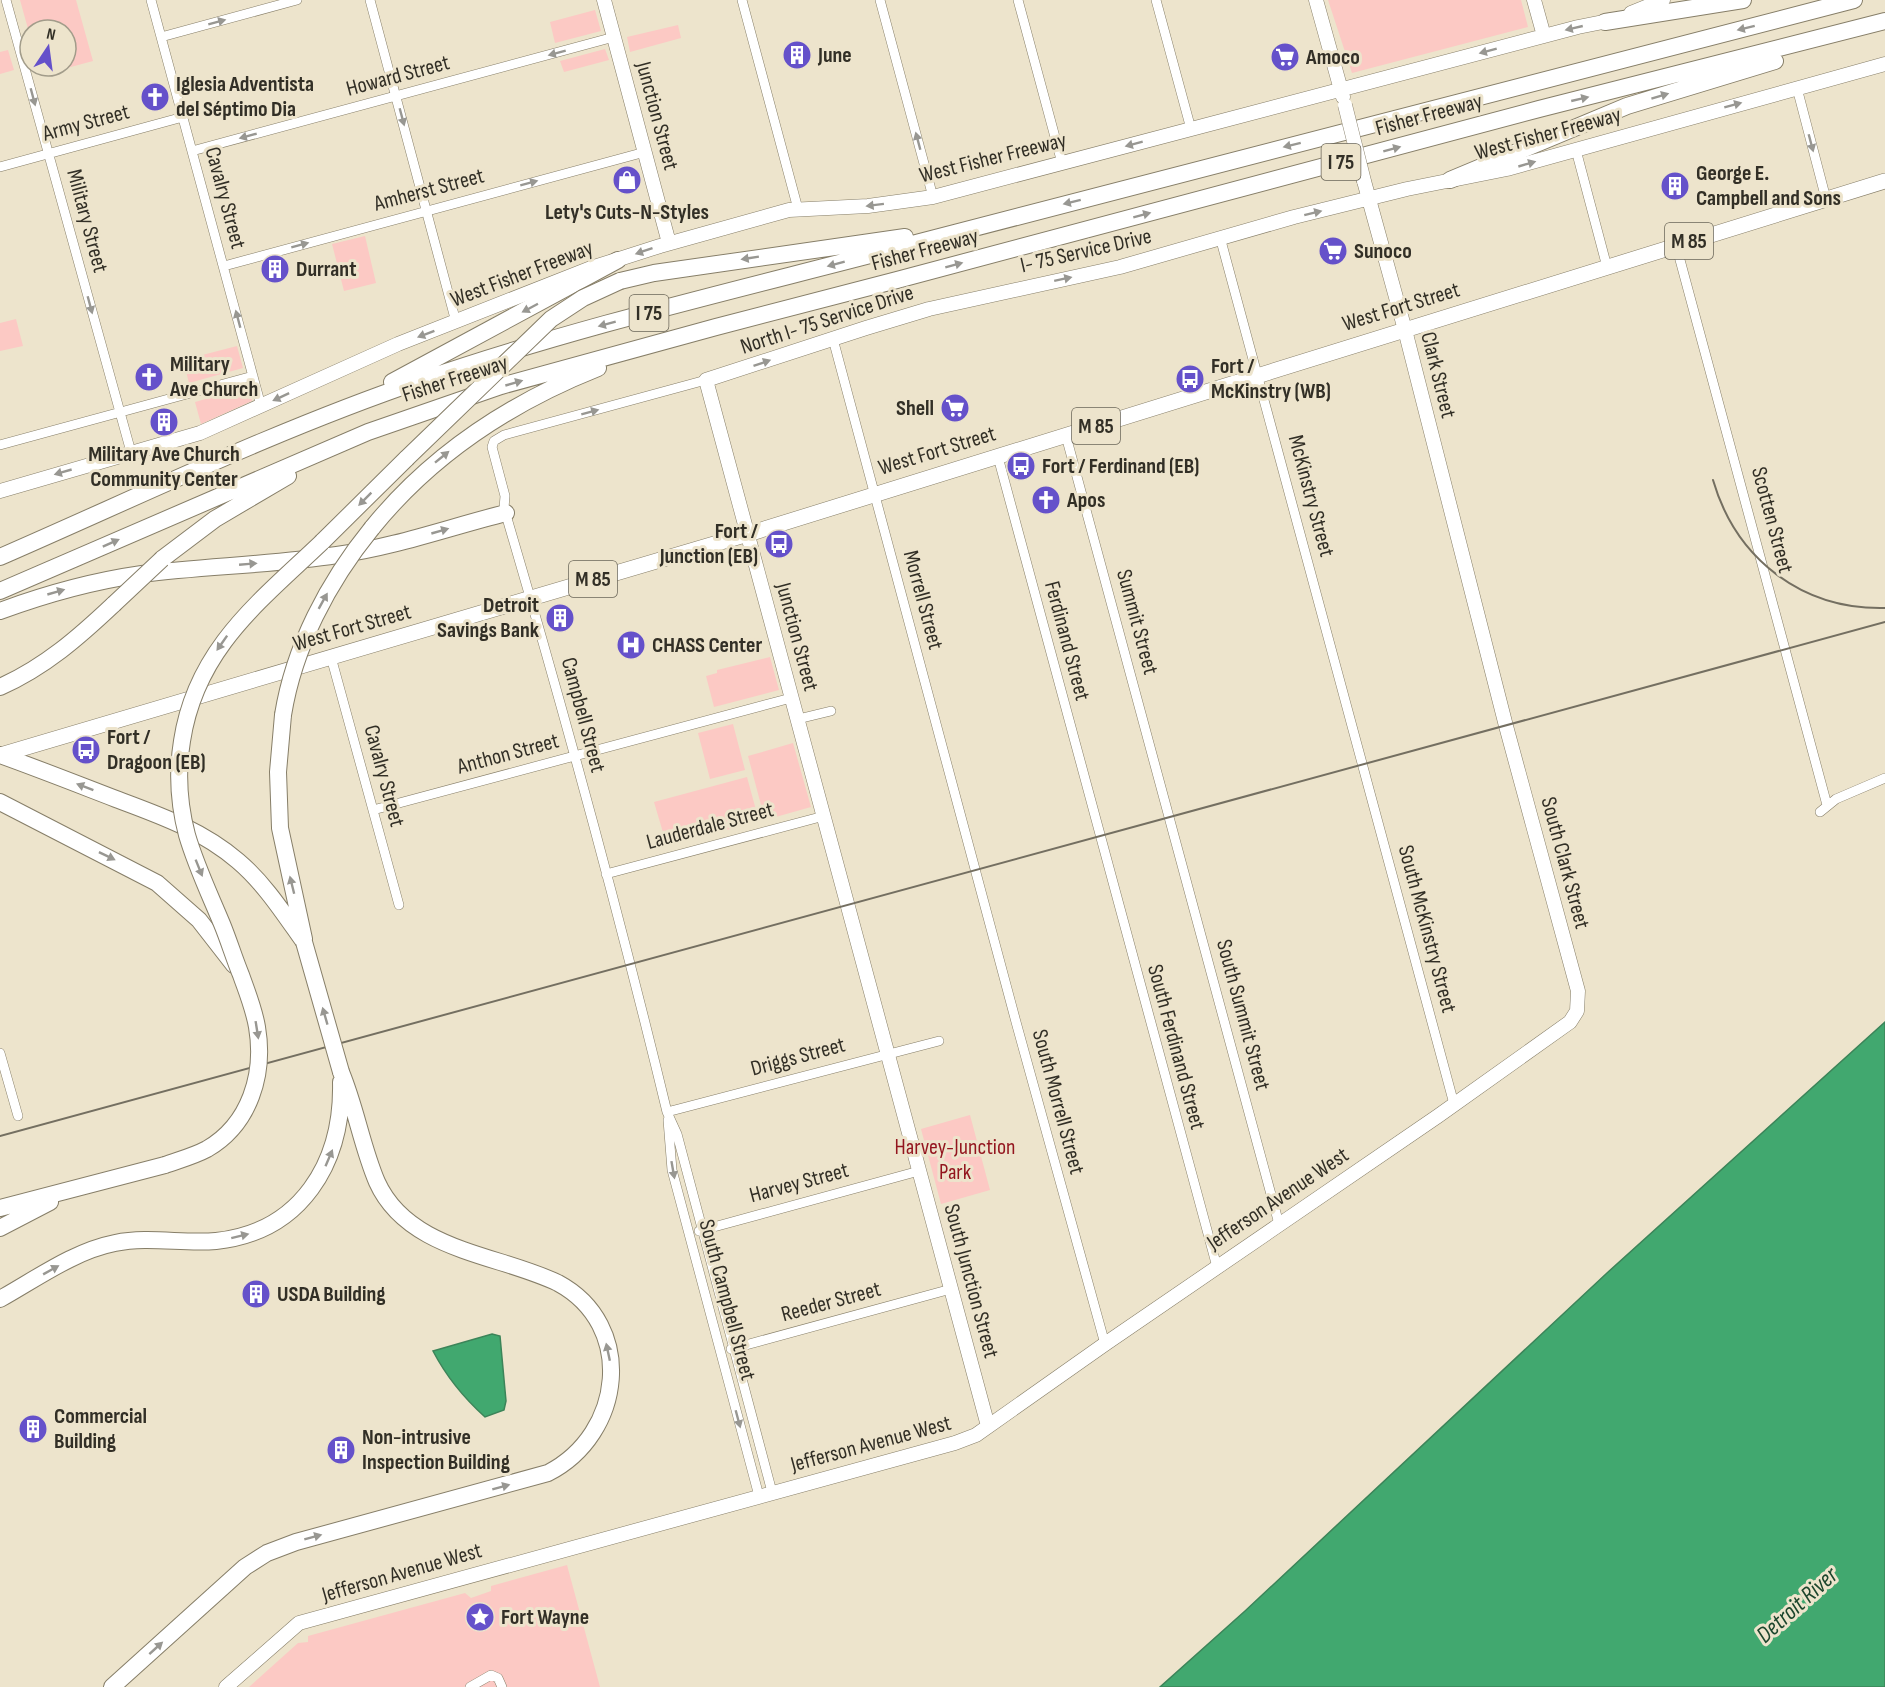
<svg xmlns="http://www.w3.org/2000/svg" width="1885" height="1687" font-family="'Sofia Sans Condensed',sans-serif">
  <rect width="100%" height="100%" fill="#ede4cc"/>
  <path fill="#fcc9c4" d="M20,0h56l17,61 -52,14 -3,-9h28v-36h-36v6z
    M1328,0h193l7,27 -176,46z
    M595,10l6,21 -46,12 -5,-21z
    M678,25l3,13 -51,14 -3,-15z
    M605,49l4,11 -45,12 -4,-11z
    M8,50l6,20 -14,4v-22z
    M365,236l11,47 -32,8 -12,-47z
    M16,319l7,27 -23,5v-28z
    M237,346l6,22 -54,15 -6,-23z
    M247,387l3,1 2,13 -51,23 -6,-22z
    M770,657l9,33 -65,17 -8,-31 11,-3v-3z
    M733,724l12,46 -35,9 -12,-46z
    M793,743l18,64 -46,13 -17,-64z
    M747,777l12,44 -92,25 -13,-44z
    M970,1115l20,75 -49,14 -20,-75z
    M567,1565l33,122h-351l49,-44 10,-1v-6l157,-43 6,5 20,-7v-5z"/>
  <path fill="#41a86f" stroke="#3c8459" stroke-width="1.5" d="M1885,1022v665h-725l85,-76 362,-338z
    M492,1334l8,2 6,65 -2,9 -19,7c-20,-18 -39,-41 -52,-66z"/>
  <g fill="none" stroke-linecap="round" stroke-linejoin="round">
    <g stroke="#867e68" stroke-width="10">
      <path id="street" d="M6,0l125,452
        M151,0l110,406
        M370,0l86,322
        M742,0l56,209
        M880,0l53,197
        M1018,0l44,163
        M1156,0l35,129
        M161,37l136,-37
        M1797,88l29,111
        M1576,150l31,117
        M192,151l422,-114
        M0,167l183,-50
        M1220,237l234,867
        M1676,245l151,560
        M224,266l421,-114
        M833,339l183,683 89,322
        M706,380l-202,55 -10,6 -2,6 13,49 -1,12c59,200 114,401 163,604l10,22 95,358
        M1066,436l213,788
        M0,445l253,-69
        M998,457l219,810
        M331,657l68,248
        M798,719l33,-8
        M373,810l418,-112
        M1820,812l16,-13 49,-21
        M606,874l218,-58
        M0,1053l18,63
        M667,1112l272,-71
        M668,1120l4,50 87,326
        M699,1231l220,-60
        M731,1349l220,-60
        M470,1687l21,-12 7,3 4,9"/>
    </g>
    <g stroke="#867e68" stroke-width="15">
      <path id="secondary" d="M604,0l65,243
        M1316,0l27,97
        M1534,0l10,36
        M1631,13l32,-13
        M0,491l200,-58 198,-89 193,-76 69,-22 129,-36 79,-4 65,-9 645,-170 35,-7
        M988,1426l-282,-1046 160,-52 63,-19 191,-42 174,-50 113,-28 100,-20 378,-105
        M226,1687l73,-64 656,-180 21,-8 129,-91 333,-228 132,-94 7,-11 1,-20 -72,-265 -101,-396 -41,-149"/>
    </g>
    <g stroke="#867e68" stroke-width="16">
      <path id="primary" d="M0,755l748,-221 1137,-353"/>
    </g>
    <g stroke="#867e68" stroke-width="18">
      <path id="highway" d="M1605,22l138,-22
        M1450,180l177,-74 148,-45
        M620,281l34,-8 251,-36
        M392,382l226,-122
        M372,528c60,-74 138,-125 226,-160
        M322,542l85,-84
        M0,557c140,-61 278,-128 422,-177 163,-56 332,-94 498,-138 311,-83 623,-161 934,-242
        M162,559l53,-40 73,-43
        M0,591l368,-159 133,-46 215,-59 181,-47 642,-171 346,-88
        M0,611c46,-17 93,-30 142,-37 64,-8 130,-9 195,-19 58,-8 113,-28 169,-42
        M0,687c45,-20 79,-50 114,-83
        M283,715l-5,57 2,56 24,111
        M0,755c39,14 77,29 116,44 43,16 86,31 122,62 27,23 46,53 66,81
        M0,802l157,81 42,37 35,45
        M0,1208l165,-43
        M0,1228l50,-26
        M0,1299c36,-20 74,-48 115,-56 34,-7 68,1 101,-2 85,-9 127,-78 125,-159
        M112,1687l133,-120 22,-14 29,-11 252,-69c76,-39 88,-148 10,-190 -60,-29 -150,-32 -181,-101 -15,-35 -21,-74 -36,-110"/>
    </g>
    <use href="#street" stroke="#fff" stroke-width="9"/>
    <use href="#secondary" stroke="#fff" stroke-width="14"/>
    <use href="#primary" stroke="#fff" stroke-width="15"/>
    <use href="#highway" stroke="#fff" stroke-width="16"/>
    <path stroke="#746f61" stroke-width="2" d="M1713,480c23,79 89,130 172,128
      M0,1136l1885,-514"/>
    <g stroke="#867e68" stroke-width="15" stroke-linecap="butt">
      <path id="secondary-bridge" d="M1345,105l19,76"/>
    </g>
    <g stroke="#867e68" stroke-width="18" stroke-linecap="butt">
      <path id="highway-bridge" d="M407,458l144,-139 32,-21 37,-17
        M114,604l48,-45
        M283,715c11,-68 45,-133 89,-187
        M304,942l37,130
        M165,1165c14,-5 29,-9 42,-16 43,-25 58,-75 50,-122 -3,-18 -10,-35 -16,-52 -7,-17 -12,-34 -19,-51 -12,-29 -26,-58 -35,-89 -8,-30 -10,-63 -5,-94 14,-92 77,-139 140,-199"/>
    </g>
    <use href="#secondary-bridge" stroke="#fff" stroke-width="14"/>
    <use href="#highway-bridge" stroke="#fff" stroke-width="16"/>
  </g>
  <defs><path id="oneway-solid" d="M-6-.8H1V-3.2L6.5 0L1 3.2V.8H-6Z" transform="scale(1.5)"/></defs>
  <g fill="#989792">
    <use href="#oneway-solid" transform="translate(217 22) rotate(-15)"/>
    <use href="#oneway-solid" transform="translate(1574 28) rotate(167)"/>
    <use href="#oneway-solid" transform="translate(1746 28) rotate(166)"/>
    <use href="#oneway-solid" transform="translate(1488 51) rotate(165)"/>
    <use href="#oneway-solid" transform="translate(557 53) rotate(165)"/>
    <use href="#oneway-solid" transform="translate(1660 96) rotate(-17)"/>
    <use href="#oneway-solid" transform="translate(33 97) rotate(75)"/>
    <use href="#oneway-solid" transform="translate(1580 99) rotate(-13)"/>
    <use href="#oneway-solid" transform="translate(1733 105) rotate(-15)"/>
    <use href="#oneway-solid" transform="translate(402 117) rotate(75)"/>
    <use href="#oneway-solid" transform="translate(248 136) rotate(165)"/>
    <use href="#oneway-solid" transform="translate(918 141) rotate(-105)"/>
    <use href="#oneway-solid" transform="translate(1811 143) rotate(75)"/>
    <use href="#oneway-solid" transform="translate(1134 144) rotate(165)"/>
    <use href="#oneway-solid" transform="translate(1292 145) rotate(166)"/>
    <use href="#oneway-solid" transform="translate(1392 149) rotate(-15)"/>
    <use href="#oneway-solid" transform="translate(1527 164) rotate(-16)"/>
    <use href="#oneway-solid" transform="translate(529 183) rotate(-15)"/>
    <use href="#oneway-solid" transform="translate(1072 202) rotate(166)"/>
    <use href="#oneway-solid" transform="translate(875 205) rotate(173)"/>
    <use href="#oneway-solid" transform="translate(1313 213) rotate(-14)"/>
    <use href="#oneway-solid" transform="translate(1142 215) rotate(-15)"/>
    <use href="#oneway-solid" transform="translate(300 245) rotate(-15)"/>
    <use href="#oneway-solid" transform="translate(644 251) rotate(161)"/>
    <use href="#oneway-solid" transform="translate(750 258) rotate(171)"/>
    <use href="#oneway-solid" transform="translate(836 264) rotate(165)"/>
    <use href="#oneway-solid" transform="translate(954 265) rotate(-15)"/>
    <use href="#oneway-solid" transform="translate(1063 279) rotate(-12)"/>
    <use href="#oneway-solid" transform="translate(90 305) rotate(75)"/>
    <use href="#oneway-solid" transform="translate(530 308) rotate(152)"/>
    <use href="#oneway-solid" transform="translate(238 319) rotate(-105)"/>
    <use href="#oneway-solid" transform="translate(607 324) rotate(165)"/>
    <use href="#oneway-solid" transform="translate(426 334) rotate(159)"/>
    <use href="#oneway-solid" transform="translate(762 363) rotate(-19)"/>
    <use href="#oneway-solid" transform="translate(514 383) rotate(-16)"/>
    <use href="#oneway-solid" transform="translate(281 397) rotate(155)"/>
    <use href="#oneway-solid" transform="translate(590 412) rotate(-15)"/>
    <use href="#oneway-solid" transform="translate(442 457) rotate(-39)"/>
    <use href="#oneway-solid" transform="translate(63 472) rotate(164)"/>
    <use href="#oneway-solid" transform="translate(365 499) rotate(135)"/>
    <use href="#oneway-solid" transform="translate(440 531) rotate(-16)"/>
    <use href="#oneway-solid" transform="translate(111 543) rotate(-24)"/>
    <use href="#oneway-solid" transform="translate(248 564) rotate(-5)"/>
    <use href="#oneway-solid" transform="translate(56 592) rotate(-16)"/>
    <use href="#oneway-solid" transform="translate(323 601) rotate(-61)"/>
    <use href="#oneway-solid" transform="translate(222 643) rotate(125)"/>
    <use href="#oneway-solid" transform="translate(85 787) rotate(-159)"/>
    <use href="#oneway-solid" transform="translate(107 856) rotate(26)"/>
    <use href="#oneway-solid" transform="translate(199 868) rotate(68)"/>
    <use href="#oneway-solid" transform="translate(292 885) rotate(-104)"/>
    <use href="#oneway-solid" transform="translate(325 1016) rotate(-106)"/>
    <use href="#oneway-solid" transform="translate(257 1030) rotate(81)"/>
    <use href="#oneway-solid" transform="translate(329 1158) rotate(-67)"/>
    <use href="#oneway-solid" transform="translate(673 1170) rotate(80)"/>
    <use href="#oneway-solid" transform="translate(240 1236) rotate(-14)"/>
    <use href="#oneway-solid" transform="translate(51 1270) rotate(-29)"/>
    <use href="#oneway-solid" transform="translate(608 1352) rotate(-102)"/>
    <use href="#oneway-solid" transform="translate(738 1419) rotate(75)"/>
    <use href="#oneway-solid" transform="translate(501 1487) rotate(-15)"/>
    <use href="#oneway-solid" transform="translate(313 1537) rotate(-15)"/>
    <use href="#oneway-solid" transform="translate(156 1648) rotate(-42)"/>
  </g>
  <defs>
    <g id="building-disc" transform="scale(1.5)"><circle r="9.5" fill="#6551ca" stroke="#ede4cc"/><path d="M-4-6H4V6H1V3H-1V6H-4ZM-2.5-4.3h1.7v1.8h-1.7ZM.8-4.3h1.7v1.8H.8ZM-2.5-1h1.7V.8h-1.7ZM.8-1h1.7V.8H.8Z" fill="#fff"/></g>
    <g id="supermarket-disc" transform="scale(1.5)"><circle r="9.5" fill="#6551ca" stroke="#ede4cc"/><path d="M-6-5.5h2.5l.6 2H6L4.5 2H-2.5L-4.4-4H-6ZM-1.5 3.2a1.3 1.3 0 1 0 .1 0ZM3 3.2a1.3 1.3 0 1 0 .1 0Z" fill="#fff"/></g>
    <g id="church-disc" transform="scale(1.5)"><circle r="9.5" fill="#6551ca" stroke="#ede4cc"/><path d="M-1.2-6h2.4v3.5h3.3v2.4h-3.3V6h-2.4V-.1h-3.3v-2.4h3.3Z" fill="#fff"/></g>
    <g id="shop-disc" transform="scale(1.5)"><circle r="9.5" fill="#6551ca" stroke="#ede4cc"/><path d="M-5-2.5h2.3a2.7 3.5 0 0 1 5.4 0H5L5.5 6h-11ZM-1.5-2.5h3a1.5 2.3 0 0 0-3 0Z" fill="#fff"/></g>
    <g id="bus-disc" transform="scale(1.5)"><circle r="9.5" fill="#6551ca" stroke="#ede4cc"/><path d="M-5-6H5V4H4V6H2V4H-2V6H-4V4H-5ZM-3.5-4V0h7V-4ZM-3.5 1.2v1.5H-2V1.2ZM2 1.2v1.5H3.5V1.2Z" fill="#fff"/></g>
    <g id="hospital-disc" transform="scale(1.5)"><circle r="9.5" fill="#6551ca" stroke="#ede4cc"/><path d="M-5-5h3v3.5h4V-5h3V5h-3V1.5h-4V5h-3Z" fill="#fff"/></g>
    <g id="sight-disc" transform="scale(1.5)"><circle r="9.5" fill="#6551ca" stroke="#ede4cc"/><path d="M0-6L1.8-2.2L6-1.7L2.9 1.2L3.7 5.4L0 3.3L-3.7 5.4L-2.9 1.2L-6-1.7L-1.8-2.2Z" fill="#fff"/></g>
  </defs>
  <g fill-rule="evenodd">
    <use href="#building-disc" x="797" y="55"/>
    <use href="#supermarket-disc" x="1285" y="57"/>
    <use href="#church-disc" x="155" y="97"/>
    <use href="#shop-disc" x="627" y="180"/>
    <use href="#building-disc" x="1675" y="186"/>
    <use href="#supermarket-disc" x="1333" y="251"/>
    <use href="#building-disc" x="275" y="269"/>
    <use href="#church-disc" x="149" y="377"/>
    <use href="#bus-disc" x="1190" y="379"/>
    <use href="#supermarket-disc" x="955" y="408"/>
    <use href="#building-disc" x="164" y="422"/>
    <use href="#bus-disc" x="1021" y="466"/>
    <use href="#church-disc" x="1046" y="500"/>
    <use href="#bus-disc" x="779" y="544"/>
    <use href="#building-disc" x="560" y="618"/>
    <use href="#hospital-disc" x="631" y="645"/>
    <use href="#bus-disc" x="86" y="750"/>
    <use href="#building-disc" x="256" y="1294"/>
    <use href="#building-disc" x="33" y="1429"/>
    <use href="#building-disc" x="341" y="1450"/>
    <use href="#sight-disc" x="480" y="1617"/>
  </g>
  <g text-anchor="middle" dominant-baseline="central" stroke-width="6" stroke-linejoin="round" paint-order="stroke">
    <g fill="#ede4cc" stroke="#6a6558" stroke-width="1.5">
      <rect x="1321.5" y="144" width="39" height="36" rx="4.5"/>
      <rect x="1665" y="223" width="48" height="36" rx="4.5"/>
      <rect x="629.5" y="295" width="39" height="36" rx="4.5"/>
      <rect x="1072" y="408" width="48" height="36" rx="4.5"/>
      <rect x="569" y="561" width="48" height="36" rx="4.5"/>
    </g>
    <g font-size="21" font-weight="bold" fill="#322f26">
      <text x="1341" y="162">I 75</text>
      <text x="1689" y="241">M 85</text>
      <text x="649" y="313">I 75</text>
      <text x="1096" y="426">M 85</text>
      <text x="593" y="579">M 85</text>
    </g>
    <g font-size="22" font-weight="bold" fill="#322f26" stroke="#ede4cc" text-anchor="start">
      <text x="818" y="55">June</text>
      <text x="1306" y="57">Amoco</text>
      <text x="176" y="84">Iglesia Adventista<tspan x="176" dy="25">del Séptimo Dia</tspan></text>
      <text x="1696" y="173">George E.<tspan x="1696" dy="25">Campbell and Sons</tspan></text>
      <text x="627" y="212" text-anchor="middle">Lety's Cuts-N-Styles</text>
      <text x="1354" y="251">Sunoco</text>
      <text x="296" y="269">Durrant</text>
      <text x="170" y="364">Military<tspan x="170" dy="25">Ave Church</tspan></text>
      <text x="1211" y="366">Fort /<tspan x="1211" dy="25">McKinstry (WB)</tspan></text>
      <text x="934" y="408" text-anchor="end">Shell</text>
      <text x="164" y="454" text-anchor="middle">Military Ave Church<tspan x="164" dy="25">Community Center</tspan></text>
      <text x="1042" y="466">Fort / Ferdinand (EB)</text>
      <text x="1067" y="500">Apos</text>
      <text x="758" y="531" text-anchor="end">Fort /<tspan x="758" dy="25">Junction (EB)</tspan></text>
      <text x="539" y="605" text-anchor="end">Detroit<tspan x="539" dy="25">Savings Bank</tspan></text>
      <text x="652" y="645">CHASS Center</text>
      <text x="107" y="737">Fort /<tspan x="107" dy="25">Dragoon (EB)</tspan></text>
      <text x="277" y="1294">USDA Building</text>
      <text x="54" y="1416">Commercial<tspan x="54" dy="25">Building</tspan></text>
      <text x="362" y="1437">Non-intrusive<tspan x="362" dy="25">Inspection Building</tspan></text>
      <text x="501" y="1617">Fort Wayne</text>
    </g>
    <g font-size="22" fill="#322f26" stroke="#ede4cc">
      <text transform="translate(398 76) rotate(-15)">Howard Street</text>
      <text transform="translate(1429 115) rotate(-15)">Fisher Freeway</text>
      <text transform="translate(657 116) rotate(75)">Junction Street</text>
      <text transform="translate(86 123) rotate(-15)">Army Street</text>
      <text transform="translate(1548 134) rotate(-15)">West Fisher Freeway</text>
      <text transform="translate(993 158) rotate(-14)">West Fisher Freeway</text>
      <text transform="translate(429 190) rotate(-15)">Amherst Street</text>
      <text transform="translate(225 198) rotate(75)">Cavalry Street</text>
      <text transform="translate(87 221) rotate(75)">Military Street</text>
      <text transform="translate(925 250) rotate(-15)">Fisher Freeway</text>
      <text transform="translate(1086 251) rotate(-13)">I- 75 Service Drive</text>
      <text transform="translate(522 274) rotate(-21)">West Fisher Freeway</text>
      <text transform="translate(1401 307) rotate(-17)">West Fort Street</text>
      <text transform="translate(827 320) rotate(-18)">North I- 75 Service Drive</text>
      <text transform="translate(1438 375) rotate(76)">Clark Street</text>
      <text transform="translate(455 379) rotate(-18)">Fisher Freeway</text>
      <text transform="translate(937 451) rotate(-17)">West Fort Street</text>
      <text transform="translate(1311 496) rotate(75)">McKinstry Street</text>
      <text transform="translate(1772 520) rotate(75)">Scotten Street</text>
      <text transform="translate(923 600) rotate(75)">Morrell Street</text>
      <text transform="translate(1137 622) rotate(75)">Summit Street</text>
      <text transform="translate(352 628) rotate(-16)">West Fort Street</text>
      <text transform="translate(797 637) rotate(75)">Junction Street</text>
      <text transform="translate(1067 641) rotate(75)">Ferdinand Street</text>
      <text transform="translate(583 715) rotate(75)">Campbell Street</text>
      <text transform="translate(508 754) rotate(-15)">Anthon Street</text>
      <text transform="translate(384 776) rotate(75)">Cavalry Street</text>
      <text transform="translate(710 826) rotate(-15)">Lauderdale Street</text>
      <text transform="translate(1565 863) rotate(75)">South Clark Street</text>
      <text transform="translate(1427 929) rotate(75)">South McKinstry Street</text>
      <text transform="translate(1243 1015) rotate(75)">South Summit Street</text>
      <text transform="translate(1176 1047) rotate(75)">South Ferdinand Street</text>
      <text transform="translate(798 1057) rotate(-15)">Driggs Street</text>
      <text transform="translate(1058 1102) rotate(75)">South Morrell Street</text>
      <text transform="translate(799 1183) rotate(-15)">Harvey Street</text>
      <text transform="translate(1278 1199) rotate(-34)">Jefferson Avenue West</text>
      <text transform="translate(971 1281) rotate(75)">South Junction Street</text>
      <text transform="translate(727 1300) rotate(75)">South Campbell Street</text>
      <text transform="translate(831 1302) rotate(-15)">Reeder Street</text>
      <text transform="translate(871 1444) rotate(-15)">Jefferson Avenue West</text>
      <text transform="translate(402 1573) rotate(-16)">Jefferson Avenue West</text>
    </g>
    <g font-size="22" fill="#93151e" stroke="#ede4cc">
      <text x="955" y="1147">Harvey-Junction<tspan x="955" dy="25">Park</tspan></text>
    </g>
    <g font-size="24" font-style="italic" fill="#1c462d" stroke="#ede4cc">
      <text transform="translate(1797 1605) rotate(-42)">Detroit River</text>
    </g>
  </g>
  <g transform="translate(48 48) rotate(13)"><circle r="28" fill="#ede4cc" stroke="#a29c8a" stroke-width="1.5"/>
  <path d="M0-4.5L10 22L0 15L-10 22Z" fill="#6551ca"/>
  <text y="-9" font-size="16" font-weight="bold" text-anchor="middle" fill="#322f26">N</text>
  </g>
</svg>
